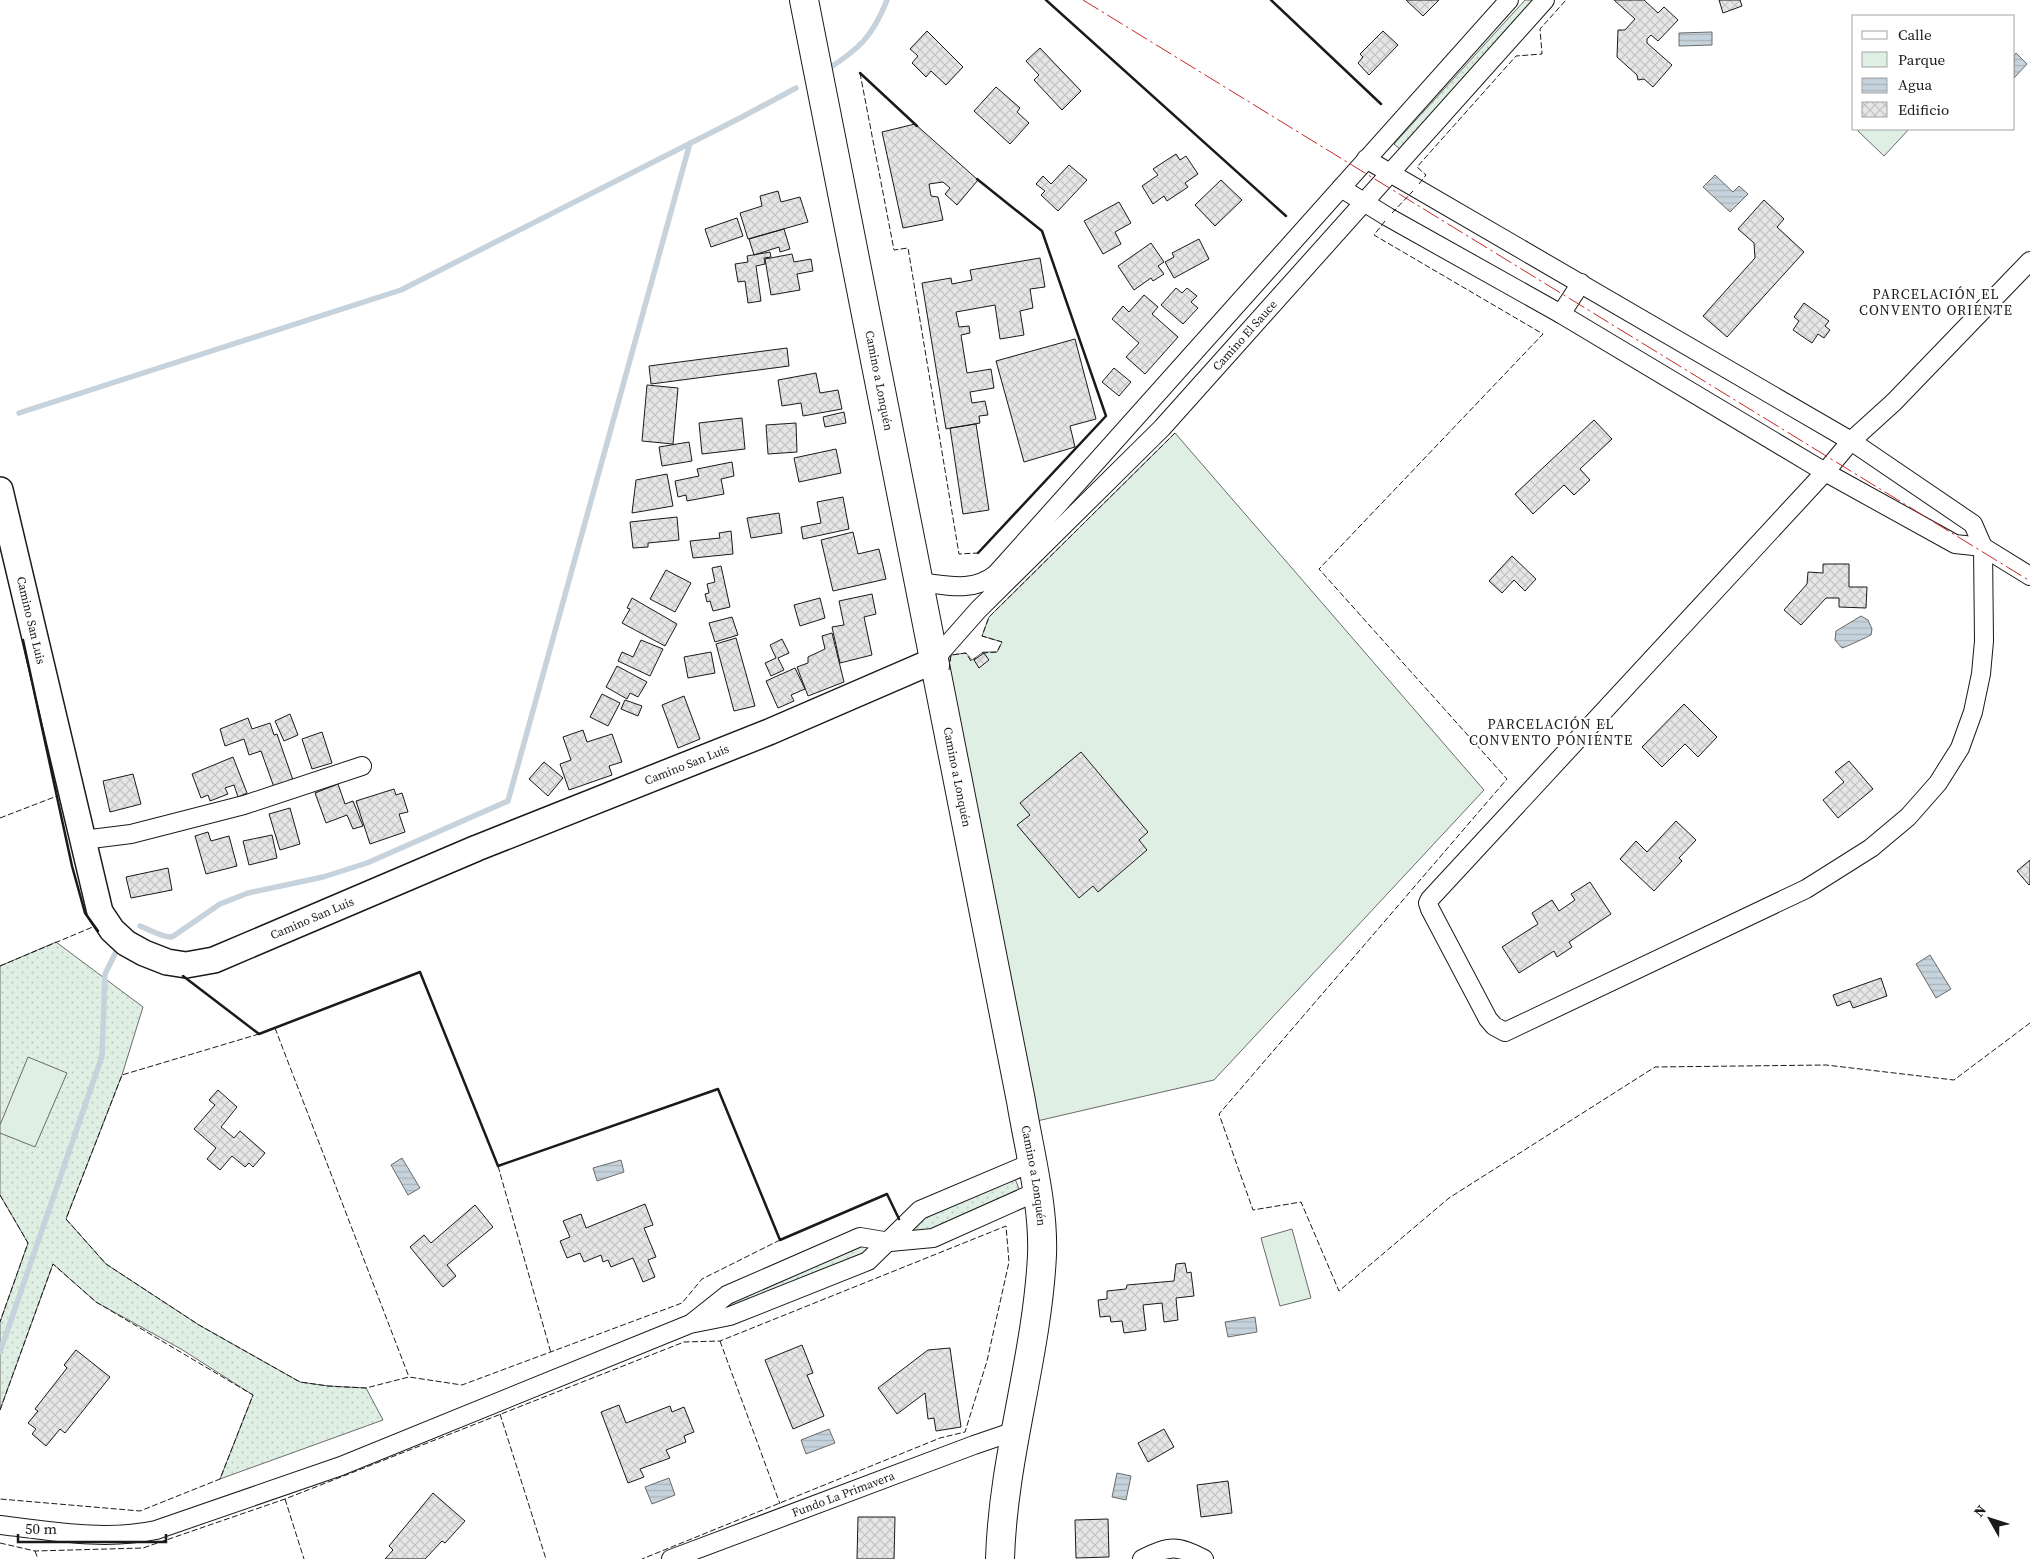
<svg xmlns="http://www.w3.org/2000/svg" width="2030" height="1559" font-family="'Source Serif 4',serif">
  <defs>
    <pattern id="grass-dots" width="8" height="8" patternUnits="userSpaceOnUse" patternTransform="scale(1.25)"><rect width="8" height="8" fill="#e0efe3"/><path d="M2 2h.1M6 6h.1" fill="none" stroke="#c0ccc2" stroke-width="1.8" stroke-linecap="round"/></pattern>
    <pattern id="water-rules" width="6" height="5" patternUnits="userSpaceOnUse" patternTransform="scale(1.25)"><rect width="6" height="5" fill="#c6d2dc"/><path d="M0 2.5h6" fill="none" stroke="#aab4bc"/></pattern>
    <pattern id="building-cross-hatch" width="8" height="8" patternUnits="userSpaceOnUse" patternTransform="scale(1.25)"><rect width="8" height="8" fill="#e6e6e6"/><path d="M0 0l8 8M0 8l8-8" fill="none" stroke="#c5c5c5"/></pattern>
  </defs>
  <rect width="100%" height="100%" fill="#fff"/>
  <path fill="url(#grass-dots)" stroke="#6a6a6a" d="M1525,0h14l-137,151 -8,-7z
    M56,942l87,65 -21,68 -56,144 40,45 93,61 101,57 28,4 38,2 17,32 -163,59 33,-84 -72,-46 -85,-47 -43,-38 -53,146v-88l28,-79 -28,-48v-229z
    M1014,1176l7,18 -90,38 -30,3 22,-21z
    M855,1245l17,2 -10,11 -147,54 14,-13z"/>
  <path fill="#e0efe3" stroke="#6a6a6a" d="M1859,129h50l-25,27 -26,-25z
    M1175,433l309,357 -270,290 -177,41 -89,-453 3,-13 15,-2 6,7 11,-8h14l5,-10 -20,-6 7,-19z
    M28,1057l39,16 -32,74 -35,-14v-8z
    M1292,1229l19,69 -31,8 -19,-68z"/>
  <path fill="url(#water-rules)" stroke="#6a6a6a" d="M1712,32v13l-33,1v-13z
    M2016,53l11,11 -13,14v-22z
    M1715,175l18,17 6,-6 9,8 -18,18 -27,-25z
    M1861,616l7,4 4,9 -1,6c-4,2 -25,12 -29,13l-7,-8 1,-9z
    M1930,955l21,34 -15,9 -20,-34z
    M402,1158l18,30 -12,7 -17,-30z
    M621,1160l3,12 -27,9 -4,-13z
    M1255,1317l2,15 -29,5 -3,-15z
    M829,1429l6,14 -29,11 -5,-14z
    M1117,1473l14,3 -5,24 -14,-3z
    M669,1478l6,17 -23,9 -7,-17z"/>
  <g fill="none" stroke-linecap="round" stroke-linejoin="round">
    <path stroke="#c6d2dc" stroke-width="5.5" d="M828,69c31,-20 45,-33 59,-69
      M19,413l382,-123 341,-173 54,-29
      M140,926c11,4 21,11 32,11l48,-33 28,-11 75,-16 44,-14 141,-62 182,-658
      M0,1352l102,-296 3,-82 11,-22"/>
  </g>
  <path fill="url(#building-cross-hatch)" stroke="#1a1a1a" d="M1406,0h33l-16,16z
    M1614,0h30l14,13 6,-6 14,13 -20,21 -7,-6 -4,4v4l25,22 -19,22 -9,-8 -6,1 -1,-5 -20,-18 1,-27h7l10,-11z
    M1719,0h21l2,6 -19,7z
    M927,31l36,36 -17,18 -15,-14 -5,6 -14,-14 6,-7 -8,-7z
    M1383,31l15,14 -29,30 -11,-12 5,-6 -3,-3z
    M1040,48l41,43 -19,19 -28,-30 5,-5 -13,-14z
    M996,87l24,21 -3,4 12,11 -19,21 -36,-33z
    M915,124l63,56 -21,25 -12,-11 5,-6 -7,-6 -14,2 2,12 7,1 5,23 -40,8 -21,-96z
    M1176,154l4,6 6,-4 12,18 -13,9 3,4 -21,14 -3,-5 -11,8 -11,-18 16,-11 -5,-6z
    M1069,165l18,15 -29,31 -17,-16 4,-4 -9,-7 7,-8 8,8z
    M1221,180l21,20 -27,26 -20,-21z
    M778,191l3,11 19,-5 8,25 -60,17 -8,-26 22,-7 -2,-10z
    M1764,200l20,19 -7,8 27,25 -77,85 -24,-21 52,-58 -1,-15 -16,-14z
    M1119,202l12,21 -16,9 6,12 -18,10 -19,-33z
    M737,218l6,18 -32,11 -6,-18z
    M784,229l6,20 -10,3 -1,-5 -25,8 -5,-16z
    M1199,239l10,20 -35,19 -9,-16 9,-5 -2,-4z
    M1151,243l13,19 -6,4 6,8 -11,7 -2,-3 -17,12 -16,-24z
    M770,252l1,5 -7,1 1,6 -9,2 5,35 -13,2 -3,-22 -7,1 -3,-18 13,-2 -1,-6z
    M792,254l2,8 17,-3 2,12 -16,3 3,16 -29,5 -6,-36z
    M1040,258l5,29 -15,2 3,19 -13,3 4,24 -24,4 -5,-34 -39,7 3,15 10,-1 1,7 -9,2 6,38 24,-4 3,19 -24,4 2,11 13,-2 3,14 -9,1 1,7 -34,6 -24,-146 29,-5 1,6 20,-4 -2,-10z
    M1176,288l6,5 5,-5 10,8 -6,6 7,6 -15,16 -22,-19z
    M1144,295l14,12 -6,7 26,23 -33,37 -19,-17 13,-14 -27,-24 11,-13 6,6z
    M1804,303l25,18 -4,5 5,4 -6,8 -6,-4 -6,9 -19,-13 6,-9 -5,-4z
    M1075,339l21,80 -26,7 5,21 -51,15 -28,-101z
    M787,348l2,18 -138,18 -2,-18z
    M1114,368l17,14 -12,14 -17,-14z
    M816,373l4,20 18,-3 4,19 -39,7 -2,-13 -19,3 -4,-26z
    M647,385l31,3 -5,56 -31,-3z
    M844,412l2,11 -21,4 -2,-10z
    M742,418l3,31 -43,5 -3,-31z
    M1594,420l18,19 -32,30 10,11 -16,15 -10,-10 -31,29 -18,-20z
    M796,423l1,29 -29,2 -2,-29z
    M976,424l13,86 -26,4 -13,-86z
    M689,442l3,19 -30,5 -3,-19z
    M836,449l5,24 -42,9 -5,-24z
    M732,462l2,14 -13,3 3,15 -37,7 -1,-6 -8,2 -3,-16 24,-5 -2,-7z
    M667,474l6,32 -41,7 4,-33z
    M843,497l6,32 -46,10 -2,-12 20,-4 -4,-21z
    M779,513l3,20 -31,5 -4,-20z
    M677,517l2,23 -31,3v4l-15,1 -3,-26z
    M731,531l2,23 -40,4 -3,-17 30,-3 -1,-5z
    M853,532l5,22 21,-5 7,30 -53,12 -12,-51z
    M1512,556l24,23 -11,12 -11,-11 -12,13 -13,-12z
    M1823,564h26v23h18l-1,21 -27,-1v-9h-13l-25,27 -17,-15 23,-26 1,-12 15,1z
    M721,566l9,41 -17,4 -3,-10 -3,1 -2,-8 4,-1 -2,-9 8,-2 -3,-14z
    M666,570l25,13 -16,29 -25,-13z
    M872,594l4,20 -12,3 8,38 -32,8 -8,-36 12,-2 -5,-24z
    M632,598l45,26 -12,22 -43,-23 8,-14 -3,-1z
    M820,598l5,20 -25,8 -6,-21z
    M732,617l6,18 -23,7 -6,-19z
    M832,633l12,49 -36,14 -11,-29 11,-4v-6l17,-8 -3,-13z
    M736,638l19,68 -21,5 -18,-67z
    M782,639l7,14 -11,5 6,12 -13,6 -6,-13 11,-5 -6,-13z
    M641,640l22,9 -13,27 -32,-15 4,-9 11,5z
    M711,652l4,21 -27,5 -4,-21z
    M984,653l5,7 -10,8 -5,-8z
    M617,666l30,16 -9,15 -8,-4 -3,6 -21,-12z
    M795,668l10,21 -14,6 3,6 -16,7 -12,-27z
    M602,694l18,9 -12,23 -18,-9z
    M684,696l16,43 -22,9 -16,-43z
    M625,700l17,6 -4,10 -17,-7z
    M1684,704l33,33 -19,20 -13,-13 -23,23 -20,-20z
    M290,714l8,21 -14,6 -9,-20z
    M248,718l4,11 18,-6 4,12 3,-1 17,49 -19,7 -14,-39 -12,4 -5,-16 -19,7 -5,-17z
    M583,730l4,12 25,-8 10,28 -13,4 3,9 -43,15 -9,-26 11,-4 -8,-23z
    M322,732l10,31 -20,6 -10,-30z
    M1081,752l67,80 -9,8 8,10 -49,42 -5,-6 -14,12 -62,-73 13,-10 -10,-12z
    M233,757l14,36 -9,4 -4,-12 -9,3 3,6 -18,7 -2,-6 -7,3 -9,-24z
    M1849,761l24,28 -35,29 -15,-18 21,-18 -9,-10z
    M544,762l19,16 -15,18 -19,-17z
    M133,774l8,30 -31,8 -7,-31z
    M338,784l7,20 8,-3 10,25 -10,3 -6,-14 -21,8 -11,-30z
    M394,789l2,6 6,-2 6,19 -9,2 6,18 -35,12 -14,-43z
    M290,808l10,36 -20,6 -11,-36z
    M1676,821l20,19 -17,18 3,3 -28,30 -34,-32 16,-18 11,11z
    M208,832l3,9 18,-5 8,30 -31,8 -11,-38z
    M272,835l5,23 -28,7 -6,-24z
    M2030,860v24l-1,1 -12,-14z
    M168,868l4,22 -41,8 -5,-21z
    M1590,882l21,32 -42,28 3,5 -15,10 -3,-6 -35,22 -17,-26 36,-23 -6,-11 20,-13 7,11 16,-11 -4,-6z
    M1881,978l6,18 -34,12 -3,-7 -13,5 -4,-11z
    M218,1090l19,17 -16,20 13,11 6,-7 25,22 -12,14 -4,-4 -4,4 -13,-11 -12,14 -13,-11 9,-11 -22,-19 21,-24 -6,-5z
    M645,1204l8,21 -9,3 12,29 -8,3 7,17 -12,5 -10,-24 -22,9 -3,-7 -5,2 -2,-7 -17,7 -4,-9 -13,5 -7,-17 10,-4 -7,-16 18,-7 5,14z
    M475,1205l18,22 -46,38 9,11 -13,11 -33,-40 14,-12 7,8z
    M1185,1263l2,10 4,-1 3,24 -18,2 2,22 -14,2 -2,-19 -19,2 3,25 -22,3 -2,-12 -11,1 -1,-6 -10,1 -2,-17 9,-1v-8l19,-2 1,-4 47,-4 2,-17z
    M802,1345l11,28 -6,2 17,41 -31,13 -28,-69z
    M950,1348l11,79 -25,4 -2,-13 -6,1 -3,-26 -28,21 -19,-26 50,-38z
    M76,1350l34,27 -45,56 -5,-4 -14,17 -14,-12 4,-5 -8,-6 10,-12 -3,-2 32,-41 -3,-3z
    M619,1405l7,18 44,-17 2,6 12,-5 10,25 -10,4 2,6 -20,8 4,8 -30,11 4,8 -16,6 -27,-71z
    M1164,1429l10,18 -26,15 -10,-19z
    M1228,1481l4,32 -31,4 -4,-32z
    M433,1493l32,28 -20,22 -3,-2 -17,18h-40l8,-9 -4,-4z
    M858,1517h37l-1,42h-37z
    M1108,1519l1,38 -33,1 -1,-38z"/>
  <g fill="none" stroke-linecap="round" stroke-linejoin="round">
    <g stroke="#1a1a1a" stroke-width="20">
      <g id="street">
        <path d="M1366,159l485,282 122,83 10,23 1,94 -3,33 -8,38 -13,36 -22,35 -30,34 -37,31 -65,41 -301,143 -11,-6 -6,-7 -58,-110 -2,-6 2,-4 395,-427 26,-31 43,-39 136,-141"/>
        <path d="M1341,188l47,29 173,97 264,158 130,72 28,3 47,29"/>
        <path d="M1561,314l20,-31"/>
        <path d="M918,582c28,3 55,11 78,-8l513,-574"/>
        <path id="s1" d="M933,661l45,-51 184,-182 383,-428"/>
        <path d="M83,840l48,-6 113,-29 118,-39"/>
        <path d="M693,1322l34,-27 133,-58 30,5 43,-4 103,-46"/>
        <path d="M0,1525c51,6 105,16 156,5l185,-64 349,-142 40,-8 138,-55 52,-51 111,-47"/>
        <path id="s2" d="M671,1559l303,-114 41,-14"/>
        <path d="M1142,1559c28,-14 35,-14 62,0"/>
      </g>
    </g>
    <g stroke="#1a1a1a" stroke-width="28">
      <g id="secondary">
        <path id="s3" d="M0,490l100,422 12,18 14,13 18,10 23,9 19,3 28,-5 263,-112 292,-116 164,-71"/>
      </g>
    </g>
    <g stroke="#1a1a1a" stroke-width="30">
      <g id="primary">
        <path id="s4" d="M804,0l217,1101c8,49 23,104 21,154 -5,102 -39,201 -42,304"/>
      </g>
    </g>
    <use href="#street" stroke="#fff" stroke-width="18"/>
    <use href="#secondary" stroke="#fff" stroke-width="25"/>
    <use href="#primary" stroke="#fff" stroke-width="28"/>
    <path stroke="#1a1a1a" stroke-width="1" stroke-dasharray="6 2.5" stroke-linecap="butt" d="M860,73l34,177 14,-2 51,306 19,-1
      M1419,184l7,-9 -9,-8 99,-111 26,-2 -2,-25 26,-29
      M1392,213l21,-22
      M1385,221l-11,14 169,99 -224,235 188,210 -288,335 34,96 48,-8 38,89 110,-93 206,-131 171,-2 128,15 76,-57
      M982,653l15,-1 5,-10 -20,-6 7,-19 186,-184
      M949,670l2,-15 15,-2 5,8 5,-3
      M0,818l57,-22
      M0,966l95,-40
      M275,1028l134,349
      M259,1034l-137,41 -56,144 40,45 93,61 101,57 28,4 38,2 43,-11 53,8 220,-82 20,-24 78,-39
      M498,1166l53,187
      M0,1195l28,48 -28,79
      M720,1341l60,163
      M0,1410l53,-146 43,38 157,93 -33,84 -80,32 -140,-12
      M500,1414l46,145
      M285,1499l19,60
      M0,1543l35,8 108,-3 142,-49 399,-157 36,-1 286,-115 3,36 -22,99 -22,71 -25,6 -298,121
      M35,1551l3,8"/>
    <path stroke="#1a1a1a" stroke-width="2.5" d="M1046,0l240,216
      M1271,0l110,104
      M860,73l57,53
      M977,179l65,52 64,185 -128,137
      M23,640l49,226 13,47 13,18
      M183,976l76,58 161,-62 78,194 220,-77 62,151 107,-46 12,25"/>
    <path stroke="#c62828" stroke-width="1" stroke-dasharray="18 4 2.5 4" stroke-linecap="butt" d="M1083,0l947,581"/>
  </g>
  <g text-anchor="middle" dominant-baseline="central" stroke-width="4" stroke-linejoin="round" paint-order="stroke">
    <g font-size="12" fill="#1a1a1a" stroke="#fff">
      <text stroke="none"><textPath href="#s1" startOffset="451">Camino El Sauce</textPath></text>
      <text stroke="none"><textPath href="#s4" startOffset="388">Camino a Lonquén</textPath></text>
      <text stroke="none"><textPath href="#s3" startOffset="134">Camino San Luis</textPath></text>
      <text stroke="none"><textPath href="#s3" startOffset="1079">Camino San Luis</textPath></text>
      <text stroke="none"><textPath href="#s4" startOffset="792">Camino a Lonquén</textPath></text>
      <text stroke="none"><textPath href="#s3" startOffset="674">Camino San Luis</textPath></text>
      <text stroke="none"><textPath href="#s4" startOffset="1198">Camino a Lonquén</textPath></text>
      <text stroke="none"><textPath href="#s2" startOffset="184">Fundo La Primavera</textPath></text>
    </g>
    <g font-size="14" letter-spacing="1" fill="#1a1a1a" stroke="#fff">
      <text x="1936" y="294">PARCELACIÓN EL<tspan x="1936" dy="16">CONVENTO ORIENTE</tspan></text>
      <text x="1551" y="724">PARCELACIÓN EL<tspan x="1551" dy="16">CONVENTO PONIENTE</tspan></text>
    </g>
  </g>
  <rect x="1852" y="15" width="162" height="115" fill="#ffffff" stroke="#a3a3a3"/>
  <rect x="1862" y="31" width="25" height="8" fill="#ffffff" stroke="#a3a3a3"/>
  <text x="1898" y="40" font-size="15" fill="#1a1a1a">Calle</text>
  <rect x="1862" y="52" width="25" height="15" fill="#e0efe3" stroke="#a3a3a3"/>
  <text x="1898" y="65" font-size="15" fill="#1a1a1a">Parque</text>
  <rect x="1862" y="78" width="25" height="15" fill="url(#water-rules)" stroke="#a3a3a3"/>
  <text x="1898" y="90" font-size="15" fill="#1a1a1a">Agua</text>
  <rect x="1862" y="102" width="25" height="15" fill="url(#building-cross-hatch)" stroke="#a3a3a3"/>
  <text x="1898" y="115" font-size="15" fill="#1a1a1a">Edificio</text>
  <g transform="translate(1990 1519) rotate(309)" stroke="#ffffff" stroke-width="4" paint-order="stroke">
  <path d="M0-4L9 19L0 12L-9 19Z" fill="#1a1a1a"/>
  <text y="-8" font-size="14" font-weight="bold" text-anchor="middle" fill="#1a1a1a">N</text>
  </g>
  <path d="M18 1534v8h148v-8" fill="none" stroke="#1a1a1a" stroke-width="2.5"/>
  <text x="25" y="1534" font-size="15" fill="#1a1a1a" stroke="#ffffff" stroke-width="4" paint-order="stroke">50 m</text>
</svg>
